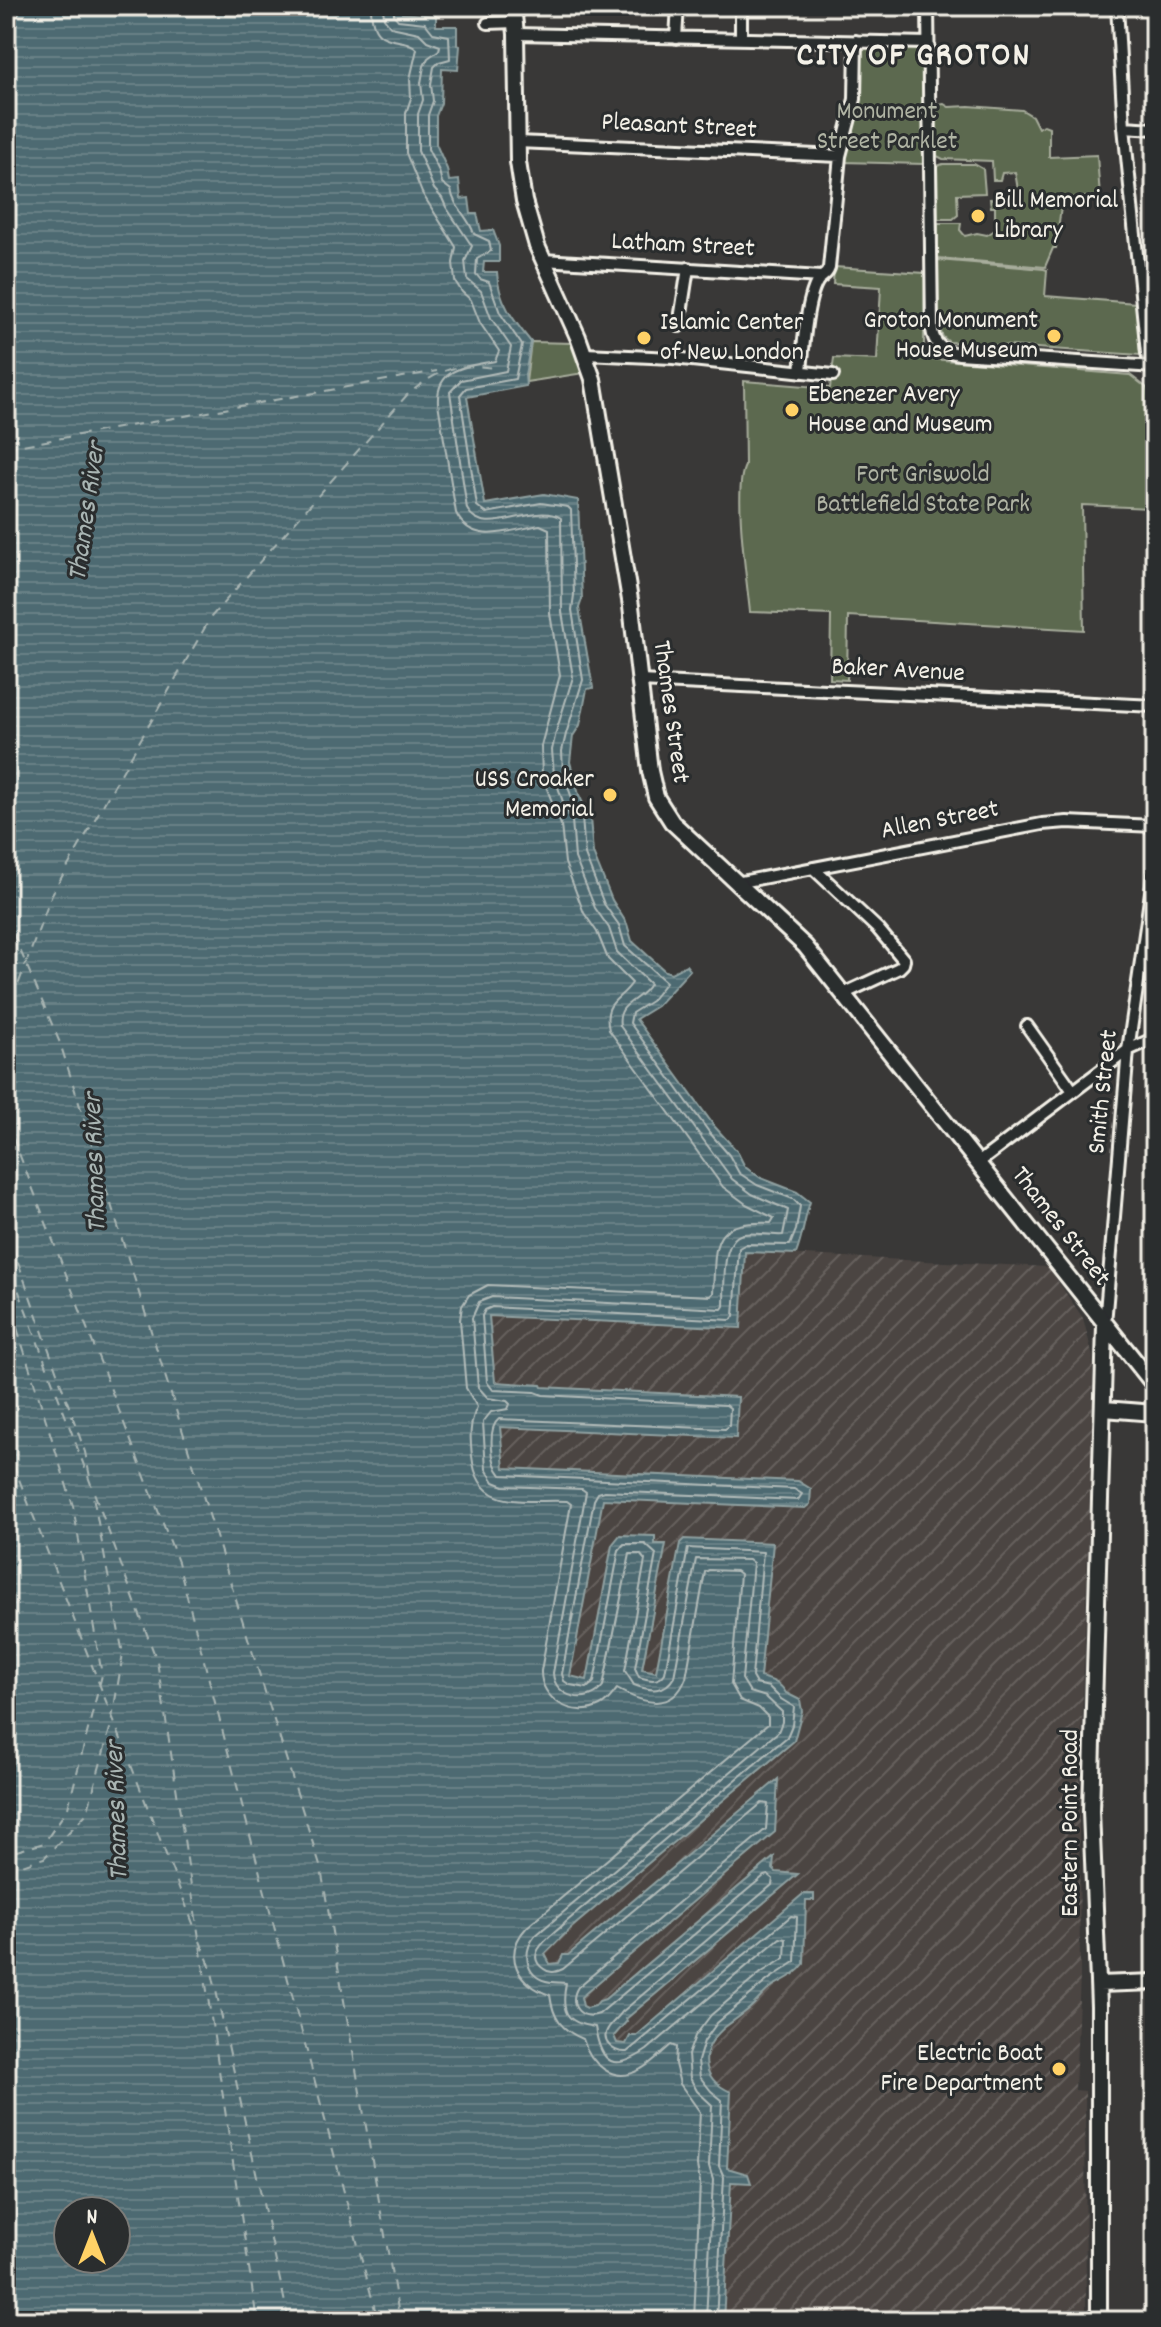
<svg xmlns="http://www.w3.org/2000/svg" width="1161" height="2327" font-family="Dekko,sans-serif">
  <defs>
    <pattern id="industrial-furrows" width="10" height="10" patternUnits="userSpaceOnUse" patternTransform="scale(2)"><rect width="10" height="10" fill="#4b4542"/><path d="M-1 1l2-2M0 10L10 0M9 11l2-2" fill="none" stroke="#66605d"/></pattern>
    <pattern id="water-rules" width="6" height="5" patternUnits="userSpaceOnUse" patternTransform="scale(2)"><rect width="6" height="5" fill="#4e6b72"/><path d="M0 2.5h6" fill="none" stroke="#688186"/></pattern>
  </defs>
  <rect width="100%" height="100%" fill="#393837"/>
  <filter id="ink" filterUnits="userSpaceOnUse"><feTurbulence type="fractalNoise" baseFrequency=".0125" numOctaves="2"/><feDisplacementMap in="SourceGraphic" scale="16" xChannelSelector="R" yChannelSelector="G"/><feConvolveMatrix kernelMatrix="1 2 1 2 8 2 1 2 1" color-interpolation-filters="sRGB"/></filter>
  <g filter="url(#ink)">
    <path fill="url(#industrial-furrows)" d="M745,1252l303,15 35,51 10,39 -1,69 -13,390 1,160 -5,114 10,1 1,230h-363l8,-139h20l-3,-8 -21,-6 4,-76 -20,-12 -3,-6 -2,-17 7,-17 10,-11 50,-43 26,-16 5,-6 2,-64 8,-6h-11l-179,150 -7,-1 -3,-7 13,-15 -1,-2 171,-144 -21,-3 -3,-2 1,-11 -169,140 -6,2 -4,5 -8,2 -4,-2 -2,-9 15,-12 182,-205 -219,183 -9,1 -5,-4 2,-10 23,-20 224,-189 8,-30 -18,-20 -24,-13 13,-135h-93l-24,130 -14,-3 24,-125 -11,-1v-7l-35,-2 -8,10 -25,135 -17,-3 33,-178 202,9 6,-19 -13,-8 -294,-13 -5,-41 237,11 2,-40 -197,-11v-2l-46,-3 -6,-67 252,13z"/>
    <path fill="#5c6950" stroke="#a8ad9c" stroke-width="2" d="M863,47l59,3 2,114 -82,-2 18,-113z
      M944,104l5,3 20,-1 53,4 10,6 6,12 6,-3 5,2v30l48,-2 3,42 -38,1 -6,50h-3l-8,19 -107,-9v-35h23l-1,7 5,6 12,-3 10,2 8,-5v-23h-4l-1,-8 25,-1 3,-8 -3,-18 -13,1 -2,7h-7l-1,-19 -49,-2 -6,-3v-51z
      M943,164h31l9,5 2,24 -28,1 1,21 -5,4h-15l-1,-53z
      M938,260l106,9 3,1 -2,26 91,7 4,52 -191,-13 -6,-5 -4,-10z
      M834,267l91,6 -1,72 3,10 5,4 198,16 17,13 3,12v108l-68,-3 2,125 -236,-14 -1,64 -17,-1 1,-64 -81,-3c-3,-30 -17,-124 -5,-146l-1,-85 86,7 4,-30 43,2 4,-73 -48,-3z
      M531,342l43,1 10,30 -58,9z"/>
    <path fill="url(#water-rules)" stroke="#90a1a1" stroke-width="2" fill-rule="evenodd" d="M6,6h395l1,7 34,3v10h21v19l3,1 -2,24 -16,-1 -1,34 -5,13v28l11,25 2,12 10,-1 2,19 8,-1 2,16h6l4,17 12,-1 6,16v16h-15l-1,10h14c1,29 17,49 34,70l-6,33 1,11 -59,11 18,107 59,-10 34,6 4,99 -3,9 14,80 -6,1 -7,36 -7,11 -3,26 9,33 11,23 3,35 19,47 15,24 5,17 33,30 6,2 15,-8 4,5 -33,36 -21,13 79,108 22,24 8,16 16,11 36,14 13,10c-6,18 -7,34 -14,52l-51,-2 -4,76 -252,-12 6,66 46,3 1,2 196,10 -2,41 -236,-11 4,41 294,13 13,8 -1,15 -5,4 -202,-9 -33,177 17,4 25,-135 8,-10 35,1v8h11l-24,125 14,3 24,-129 4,-4 89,4 -13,134c11,3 20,5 26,16l14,7 2,11 -8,30 -224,188 -25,25 5,10 9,-1 4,-8h5l210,-176 -3,53 -194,165 2,9 4,2 8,-2 4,-5 6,-2 169,-142 -1,12 3,3 22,2 -172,145 1,2 -13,15 3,7 9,1 4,-8h6l167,-142h11v6h-8l-2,64c-8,11 -19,15 -31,22 -9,6 -15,15 -23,22 -8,7 -17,13 -25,19 -26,22 -26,51 6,65l-4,76 21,6 3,9 -20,-1 -8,139h-717zM68,2211h48v48h-48z"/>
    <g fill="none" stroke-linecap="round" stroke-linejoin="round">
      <path stroke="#b2bbb9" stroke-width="2" d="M371,6c0,46 30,27 46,43l-7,30 1,19 -5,15v40l16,40 34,54 -3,16 2,18 7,11 9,8 9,23 19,28 -4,10c-27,5 -59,6 -57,42l18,110c16,34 55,17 84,12l9,4 1,84 10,62 -19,71 1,30 19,49 4,38 19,50 13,19 11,27 24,24c-12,18 -30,18 -23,47l114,157 23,17 28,14 -3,5c-62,-2 -55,19 -58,70l-3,3 -222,-11 -19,10 -7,11 -2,14 6,68 11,19c-8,17 -7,30 -5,49 6,56 51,43 95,45l4,3 -30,167c-1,29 33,48 59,35 8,-4 12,-11 17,-17 25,14 56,24 69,-11l19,-106 4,-2 27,1 4,3 -9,110 9,16 19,8 9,9v7l-241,203c-26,28 -9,58 23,68 3,23 11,35 33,44 7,24 30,47 58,30 11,-6 20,-16 30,-24l5,2 -1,17 5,20 20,28 -3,54 3,16 -6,139
        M383,6l1,12 7,9 28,6 8,8 13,5 -1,4 -11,8 -4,8 -3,17 2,17 -5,14v37l16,38 8,9 4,9 26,39 -7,15 2,18 14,12 10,27 20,29 -5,24 -45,9 -11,12 17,117c18,32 66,-8 94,9l1,94 11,65 -17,55 -4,18 2,25 10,30 8,15 3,38 20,50 14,20 8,24 33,32c-9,18 -34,17 -30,42l112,153 20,15 36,16 -5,25c-13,1 -27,-3 -40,-1 -23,5 -18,53 -19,72l-2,3 -230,-12 -13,5 -7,16 6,69 10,11 19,3 3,3 -2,5 -17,3 -8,10 3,47 8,13 10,4 78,3 4,3 -33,181c1,25 36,33 50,13l27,-132h10l5,6 -20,111 9,14c16,6 31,8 40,-8l22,-118 53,1 4,3 -11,116 8,13 16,5 16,15v10l-4,10 -243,204c-12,15 -11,39 11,45 7,2 14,1 20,2 -5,27 -2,40 29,44 6,38 19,45 52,23l133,-112 6,1 -1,19 -23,14 -51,43 -16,21 -7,19 2,23 7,13 15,14 -3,61 4,14 -7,141
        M394,6v9l4,5 27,3 8,10 16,3 1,23 -11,3 -5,5 -3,17 2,17 -5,14v34l11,22 3,12 9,7c3,18 18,27 23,44l15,7 2,10 -14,8 -1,15 4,5 9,3 11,31 22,32 -7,34 -49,9 -6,7 17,111 9,7 55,-10 27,4 3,3 3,85 -2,15 11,70 -17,54 -4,17 1,22 10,28 9,16 3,38 19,49 15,21 6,21 41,36 -15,19 -19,12 -2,10 79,109 20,23 10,18 18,12 36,14 7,7 -4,24 -6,15 -44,-1 -7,4 -5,68 -3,4 -239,-13 -7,3 -3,6 5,66 6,8 42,2 8,3 183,10 4,3 -1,18 -4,3 -226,-10c-12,9 -8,45 2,56l293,14 8,5 -4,6 -193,-9 -7,2 -4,7 -32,174 2,7 6,4 17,3 7,-6 25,-132 5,-6h21l11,10 -21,114 4,9c10,3 20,6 26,-4l23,-125 75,4 -11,125 4,7 13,3 12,12 13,8 -2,18 -5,12 -221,185c-9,11 -46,31 -22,47 6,5 12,3 19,0l199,-166 6,1 -2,25 -188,158c-11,17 2,34 21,27l165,-138 4,-1 5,4 -1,6 -150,127c-4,6 -9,9 -13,15 -10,14 4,26 18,25l164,-136 6,1 -2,45 -27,18 -51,43 -13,18 -6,20 2,16 11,14 11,9 -3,66 5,11 -8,144"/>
      <path stroke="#a9b5b3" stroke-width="2" stroke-dasharray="10 8" stroke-linecap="butt" d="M6,448l431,-77
        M6,917l54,126 261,826 79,452
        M6,1017l46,-123 159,-277 196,-222c30,-24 47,-33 87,-27
        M6,1120l172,442 200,759
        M6,1228l79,224 5,25
        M6,1257l151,404 100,660
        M6,1293l67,213 29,169 -34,133 -24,35 -38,11
        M6,1446l190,485
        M6,1870l38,-12 43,-45 24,-88 12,-71 -30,-158
        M200,1941l11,27 78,353"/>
      <g stroke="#f4f1e8" stroke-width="16">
        <path id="street" d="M928,6l4,324c2,16 13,22 27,24l196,13
          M1117,6l7,121 23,226 8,24
          M488,23l27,-1
          M516,34l412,9
          M676,38l2,-32
          M741,39v-33
          M1124,127l31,2
          M517,142l323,14
          M543,260l278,17
          M679,326l9,-58
          M585,354l88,4 160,17
          M801,372c2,-22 5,-71 16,-90 4,-7 9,-5 12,-14l11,-112 15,-57 1,-58
          M640,681l515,25
          M813,868l65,61 26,31 -1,4 -4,4 -56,26
          M736,883l306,-59 25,-2 88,4
          M1027,1026l46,65
          M978,1163l150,-113 27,-12
          M1105,1324l23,-274 27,-185"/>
      </g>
      <g stroke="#f4f1e8" stroke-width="20">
        <path id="secondary" d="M513,6l3,28 2,128 6,39 13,45 41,91 15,42 38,227 19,165 6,26 16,25 133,124 350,440
          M1104,1409l51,4
          M1099,1984l56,-2
          M1099,2321v-315l-8,-195 14,-485"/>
      </g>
      <use href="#street" stroke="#2a2d2e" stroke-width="10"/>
      <use href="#secondary" stroke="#2a2d2e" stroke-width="14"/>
    </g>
  </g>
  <g fill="#ffd166" stroke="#2a2d2e" stroke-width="3">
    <circle cx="978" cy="216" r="8"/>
    <circle cx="1054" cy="336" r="8"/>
    <circle cx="644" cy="338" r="8"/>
    <circle cx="792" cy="410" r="8"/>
    <circle cx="610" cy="795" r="8"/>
    <circle cx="1059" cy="2069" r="8"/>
  </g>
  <g text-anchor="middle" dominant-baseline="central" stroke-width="6" stroke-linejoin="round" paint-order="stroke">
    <g font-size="26" fill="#b0b4a4" stroke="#2a2d2e">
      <text x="887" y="112">Monument<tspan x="887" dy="30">Street Parklet</tspan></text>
      <text x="923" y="475">Fort Griswold<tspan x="923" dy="30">Battlefield State Park</tspan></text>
    </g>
    <g font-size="26" fill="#f4f1e8" stroke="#2a2d2e">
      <text transform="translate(679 127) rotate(3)">Pleasant Street</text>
      <text transform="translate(683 246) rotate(3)">Latham Street</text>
      <text transform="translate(898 671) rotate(3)">Baker Avenue</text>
      <text transform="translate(670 712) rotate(82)">Thames Street</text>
      <text transform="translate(940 821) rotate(-11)">Allen Street</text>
      <text transform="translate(1104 1092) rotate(-84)">Smith Street</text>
      <text transform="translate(1060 1227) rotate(52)">Thames Street</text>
      <text transform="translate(1071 1823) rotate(-90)">Eastern Point Road</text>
    </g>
    <g font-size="26" fill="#f4f1e8" stroke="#2a2d2e" text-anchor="start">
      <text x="994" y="201">Bill Memorial<tspan x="994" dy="30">Library</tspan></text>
      <text x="1038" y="321" text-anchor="end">Groton Monument<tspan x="1038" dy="30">House Museum</tspan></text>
      <text x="660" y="323">Islamic Center<tspan x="660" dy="30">of New London</tspan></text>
      <text x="808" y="395">Ebenezer Avery<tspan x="808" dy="30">House and Museum</tspan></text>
      <text x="594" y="780" text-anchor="end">USS Croaker<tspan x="594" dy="30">Memorial</tspan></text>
      <text x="1043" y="2054" text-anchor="end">Electric Boat<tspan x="1043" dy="30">Fire Department</tspan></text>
    </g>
    <g font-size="28" font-style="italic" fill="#a9b5b3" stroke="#2a2d2e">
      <text transform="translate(89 512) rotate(-82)">Thames River</text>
      <text transform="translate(97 1163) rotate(-92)">Thames River</text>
      <text transform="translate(119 1811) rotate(-92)">Thames River</text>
    </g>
    <g font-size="34" font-weight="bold" letter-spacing="2" fill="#f4f1e8" stroke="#2a2d2e">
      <text x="914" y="57">CITY OF GROTON</text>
    </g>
  </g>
  <rect width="1161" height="2327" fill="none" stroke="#2a2d2e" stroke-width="32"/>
  <rect x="16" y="16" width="1129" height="2295" fill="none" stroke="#f4f1e8" stroke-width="3" filter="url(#ink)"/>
  <g transform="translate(92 2235)"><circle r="38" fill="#2a2d2e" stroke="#7b7b78" stroke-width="2"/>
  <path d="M0-6L14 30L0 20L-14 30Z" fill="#ffd166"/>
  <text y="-12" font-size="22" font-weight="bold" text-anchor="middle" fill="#f4f1e8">N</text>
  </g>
</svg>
